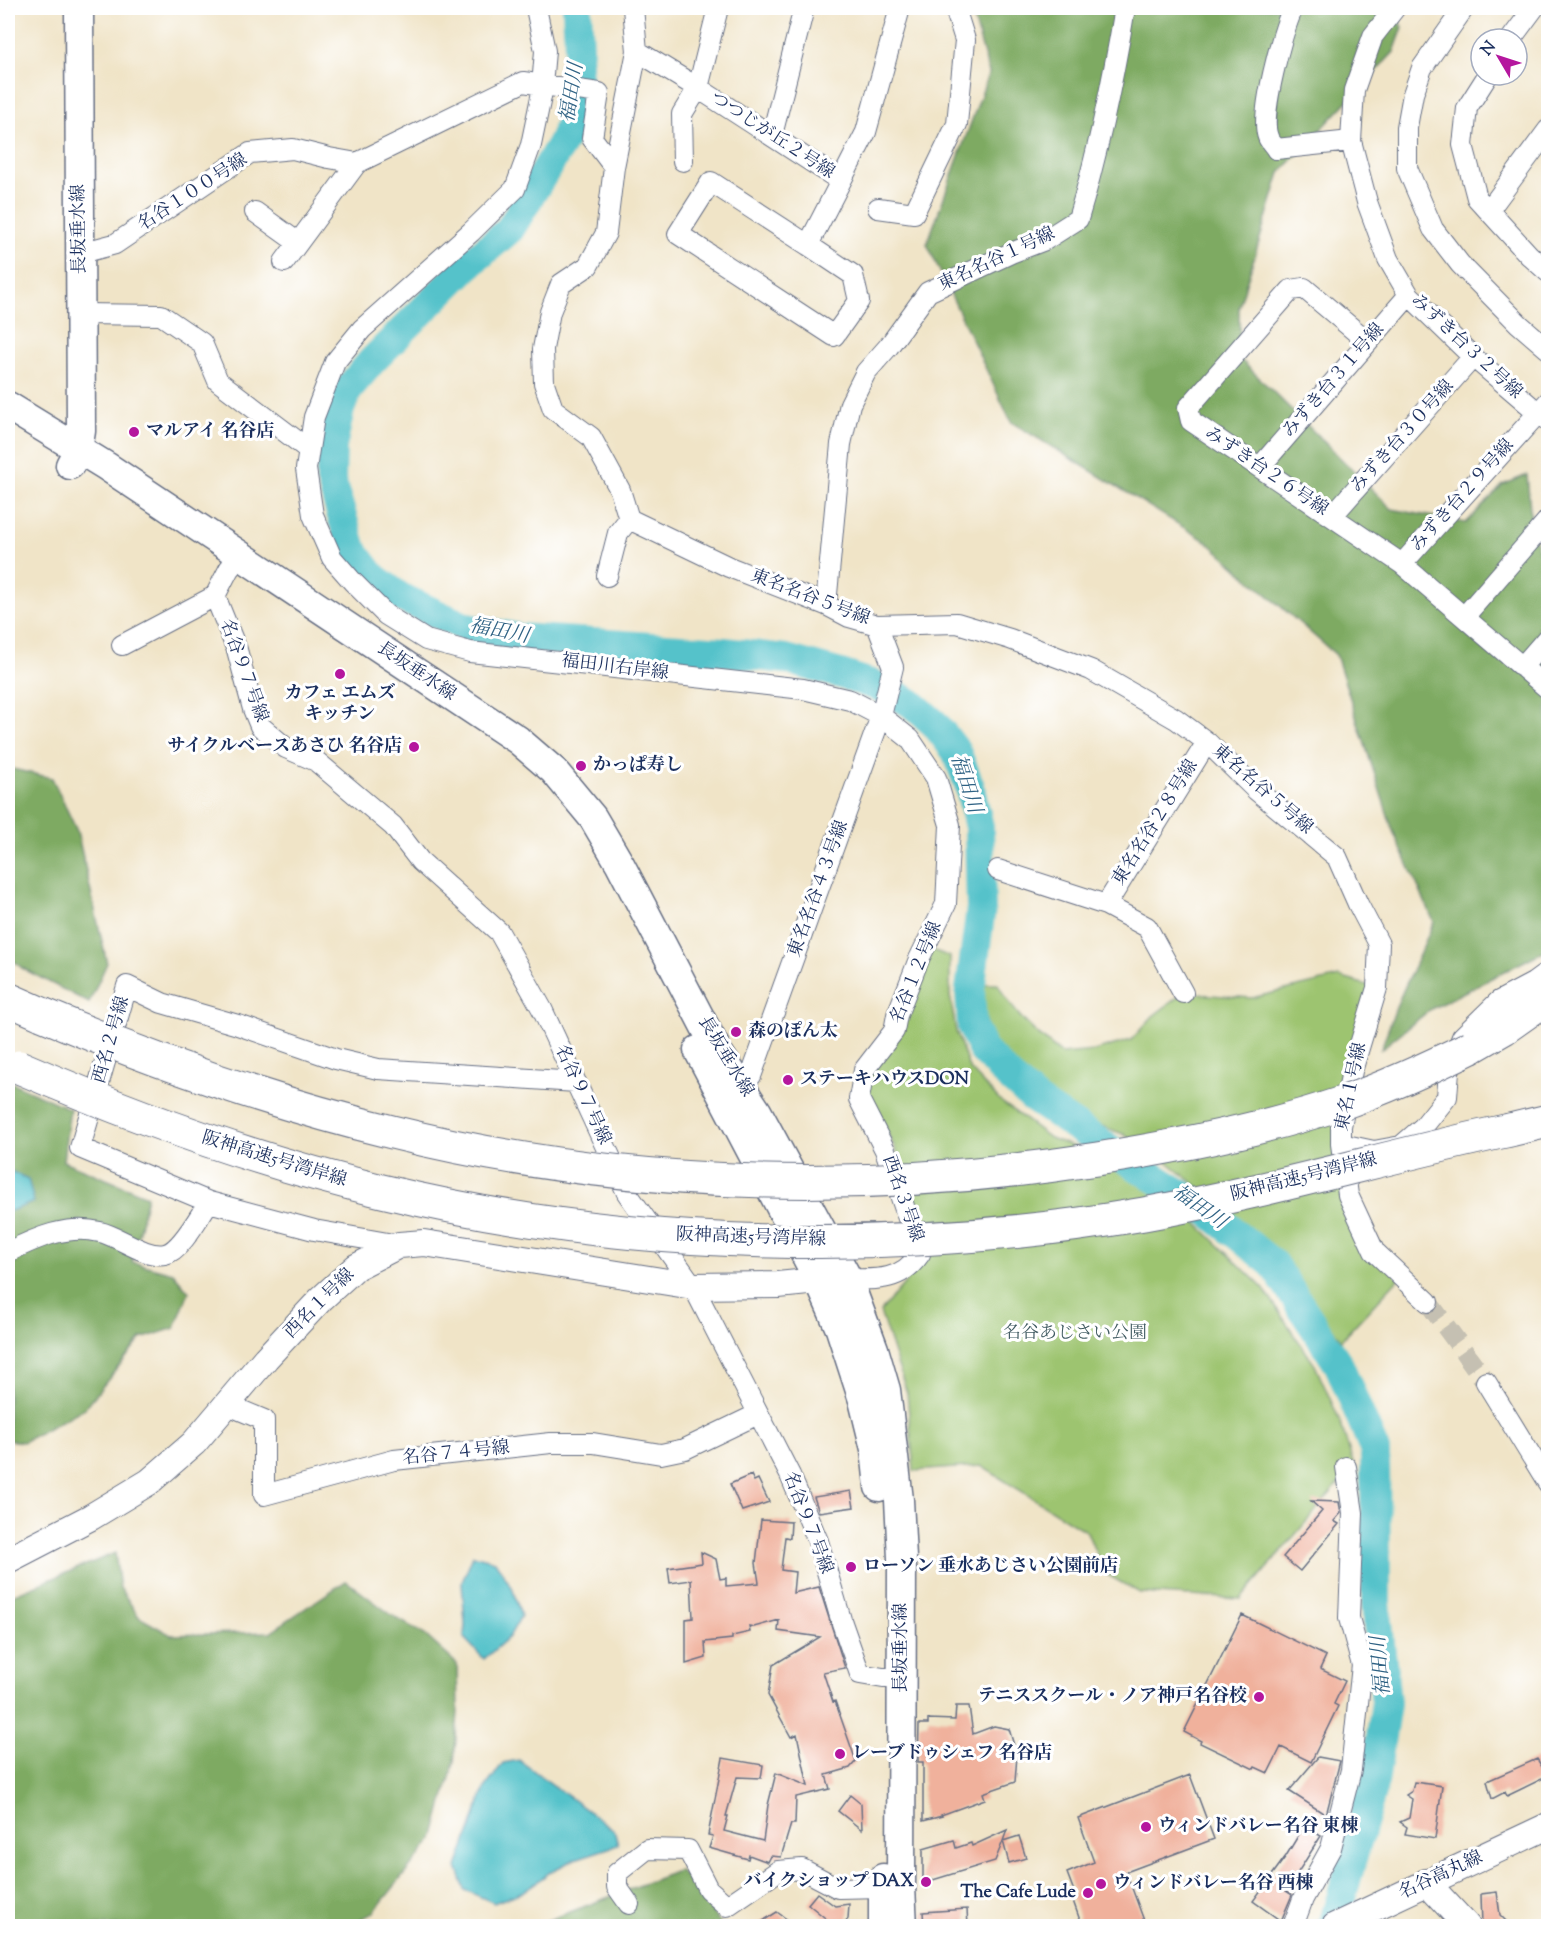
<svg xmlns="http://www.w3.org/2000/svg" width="1556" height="1934" font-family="'Sorts Mill Goudy','Noto Serif JP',serif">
  <rect width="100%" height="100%" fill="#fff"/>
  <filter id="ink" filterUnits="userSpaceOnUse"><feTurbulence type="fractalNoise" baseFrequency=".0167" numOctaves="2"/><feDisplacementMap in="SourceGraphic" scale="12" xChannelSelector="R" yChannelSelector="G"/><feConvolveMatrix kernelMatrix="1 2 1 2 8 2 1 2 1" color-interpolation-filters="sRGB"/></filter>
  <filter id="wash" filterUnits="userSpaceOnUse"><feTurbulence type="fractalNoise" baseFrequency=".008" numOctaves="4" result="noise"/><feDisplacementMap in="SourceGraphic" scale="24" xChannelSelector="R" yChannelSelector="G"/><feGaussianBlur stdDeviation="1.35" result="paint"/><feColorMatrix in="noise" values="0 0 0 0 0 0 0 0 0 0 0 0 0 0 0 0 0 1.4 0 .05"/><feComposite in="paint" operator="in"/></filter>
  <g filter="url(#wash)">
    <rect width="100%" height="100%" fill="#f0e4c7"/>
    <path fill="#9dc46f" stroke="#5c7a66" stroke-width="1.5" d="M930,949l20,8v39l6,35 13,37 30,32 51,38 49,18 51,30 45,36 68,66 52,77 25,56 18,58 -19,4 -98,116 -101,-6 -36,-20 -17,-41 -106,-66 -67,5 -7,-78 -27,-81 50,-59 -36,-107 -28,-56 3,-15z
      M1339,977l38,11 -25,83 -4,124 53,81 -60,64 -75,-95 -22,-21 -84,-68 -37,-22 -30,-11 -48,-29 -35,-25 -18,-24 -15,-61h21c17,32 37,49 64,70l32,-3 37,-11 22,-24 30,-23 69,5z"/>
    <path fill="#7eaa62" stroke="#4c6c60" stroke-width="1.5" d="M971,8h419l13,19 -9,25 -114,121 -41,134 1,52 152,150 74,14 37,-38 24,-10 5,56 16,46v372l-117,60 -50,40 17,-47 36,-80 -41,-91 -57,-176 -130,-114 -195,-119 -84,-178 62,-171z
      M8,768l44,10 25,53 30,132 -18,40 -67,-35 -14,-12z
      M8,1081l62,28 -7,52 84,35 -15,66 41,11 16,19 -14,36 -34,11 -56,69 -62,34 -15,-2z
      M115,1553l5,35 19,29 32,18 99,-3 76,-51 47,35 32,19 32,29 1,48 -4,51 -21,76 -60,74 -26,13h-339v-312l4,-19z
      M680,1870l43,56h-184l5,-4z"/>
    <path fill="#54c2ca" stroke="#387894" stroke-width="1.5" d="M8,1170l20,9 6,23 -26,10z
      M473,1555l22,6 17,26 9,29 -12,21 -25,22 -20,-21 1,-14 -3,-42z
      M519,1760l95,70 4,15 -43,14 -23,12 -30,21 -28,11 -29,-13 -8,-23 28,-79 18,-25z"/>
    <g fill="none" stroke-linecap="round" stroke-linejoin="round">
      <path stroke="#54c2ca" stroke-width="30" d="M577,8l2,39 -5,67 -12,29 -52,86 -44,38 -94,94 -24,28 -8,20 -8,37 -1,34 21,69 21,28 27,20 67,31 53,10 204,14 62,7 55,15 42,14 28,15 24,21 21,27 13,33 10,43 2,81 -11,82 2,36 10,23 23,24 28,25 84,56 92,58 64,52 66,101 36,86 1,152 10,100 -12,79 -41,144"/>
    </g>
    <g id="blocks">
      <path fill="#f0b19c" d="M751,1475l3,6 4,-2 11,23 -27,9 -12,-27z
        M851,1491l3,16 -35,5 -5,-15z
        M1311,1501l28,1 2,11 -7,8 5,3 -39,47 -17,-14 39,-46z
        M761,1520l30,2 -1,16 -5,-1 -4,33 14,2 -2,21 26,-6 26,81 -22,4 10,30 2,-1 21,60 -6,7 -24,7 4,14 -34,8 -1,27h-4l-10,33 -10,-1 -3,6 -19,-7 -1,4 -39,-11 4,-12 -5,-1 15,-77 40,7 -2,13 -24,-1 -11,39h2l-4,15 39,10 5,-36 8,-32 32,13 -11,-52 -6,3 -23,-42 5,-30 47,-28 -42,-6 1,-11 -25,7 -5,-1 1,6 -18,4v3l-27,3 1,16 -20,6v-45l7,-1 -2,-38 -21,3 -2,-15 34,-5 -1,-11 15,7 4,20 6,-1v8l33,-3 -3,-20z
        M1242,1615l84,41 -6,13 25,12 -11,23 4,2 -27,56 -30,-15 -13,26 -13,-6 -1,2 -54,-26 1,-2 -17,-9z
        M956,1706h13l4,28 21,-8 15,3 8,26 -2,27 -32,11 2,6 -44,16 1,1 -19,5v-59h-5l1,-38h9v-5l27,1z
        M1318,1757l22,4 -14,54 -37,-24z
        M1537,1759l11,17 -41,20 -2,-4 -13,7 -5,-18z
        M1190,1775l24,64 -88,33 20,54h-64l-11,-31 4,-1 -8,-21 27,-11 -16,-44z
        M1414,1782l28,4 -7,53 -30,-5 2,-7 -7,-5 9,-4 3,-19 -6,-4 6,-4z
        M850,1795l11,9 1,26 -24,-19z
        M1304,1826l17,10 -35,55 6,4 -11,26 -28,-20 33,-45z
        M1007,1830l-4,11 16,-5 7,22 -17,5 -6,-22 -8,20 -72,22v-34l31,-9 2,8 15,-5 1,3z
        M1497,1892l3,23 11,11h-29l-1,-32z
        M817,1893l18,13 14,-2 -1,15 -6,7h-7l-27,-22z
        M967,1909l1,17h-44l-1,-14z
        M777,1912l19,14h-41z"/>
    </g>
  </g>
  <g filter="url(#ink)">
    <use href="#blocks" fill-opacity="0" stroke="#666e83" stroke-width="1.5"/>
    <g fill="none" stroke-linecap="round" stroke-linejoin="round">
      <path stroke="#c5c0b2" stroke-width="20" stroke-dasharray="20 10" stroke-linecap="butt" d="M1428,1302l58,80"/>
      <g stroke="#666e83" stroke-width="22">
        <path id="minor" d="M536,8l9,43 -4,46 -10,48 -16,44 -44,43 -109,97 -27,33 -21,55 -8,52 7,46 19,43 21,24 33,33 40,25 44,12 333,37 47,11 31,16 29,23 26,39 14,47 -4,79 -27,55 -22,56 -3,16 -30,39 -5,29 26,51 35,104c-19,27 -42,26 -72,25
          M633,8l4,43 -23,116 -8,66 -18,33 -27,18 -11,28 -7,37 1,34 9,26 38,28 29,53 9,29 100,48 97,38 23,12 28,8 80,-2 53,16 81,31 85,49 31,23 49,48 81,67 21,47 21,40 -2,44 -25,83 -11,55v18l7,51 26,56 54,51
          M1293,8c-10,22 -34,107 -25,129 1,4 6,8 8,12l75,-8
          M1395,8l-22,28 -19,54 -3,51 16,61 21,57 21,36 64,62 75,64
          M1464,8l-42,60 -9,26 -6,33v41l26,61 27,35 59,60 29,25
          M1511,39l23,-31
          M637,51l61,37 143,93 25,-49 34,-124
          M1488,75l-21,33 -4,37 14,53 52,57 19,17
          M772,135l32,-127
          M683,161l-1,-47 16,-26 20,-80
          M878,208l36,5 43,-89 8,-84 -10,-32
          M1489,210l59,-80
          M255,212l42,30
          M808,245l-97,-63 -33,52 156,102 25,-35 -6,-26 -45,-30 33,-64
          M81,253l34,-9 135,-91 43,-4 36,9 28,5 166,-81 76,11 -7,45 22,29
          M284,262l73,-99
          M81,314l80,1 41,28 16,38 91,69
          M1367,341l-63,-53 -13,2 -103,118 3,13 211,143 146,125
          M1260,467l149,-172
          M1332,516l141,-159
          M241,555l-12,14 -14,27 22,54 16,59 7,17 26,22 30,13 77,65 27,35 79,71 43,77 85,184 66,93 97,189 28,66 24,82 18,51 23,4h19
          M1402,564l146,-162
          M607,576l11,-43 11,-14
          M826,605l15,-161 9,-40 16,-32 23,-26 39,-54 83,-39 34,-13 33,-21c21,-69 35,-140 47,-211
          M1464,617l84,-97
          M122,645l93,-49
          M1522,667l26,-30
          M998,870l108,35 41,22 36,66
          M1106,905l101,-163
          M728,1090l23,-14 130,-360 12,-49 -16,-42
          M1341,1144l33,7 27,-5 22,-19 24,-30 2,-26 13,-34 37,-36 34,-18 15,-11
          M399,1245l-85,-15 -105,-28 -129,-54 47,-162 35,17 76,22 98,34 42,10 198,13
          M8,1252c28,-14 59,-28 92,-20 19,4 45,26 65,22 16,-3 34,-38 44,-52
          M1486,1382l62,101
          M226,1404l38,16v75l130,-35 157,-17h42l68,11 24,-5 73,-35
          M629,1904l-12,-17v-14l30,-24 41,1 20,39 19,17 51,-35 24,-2 36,19 45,-1
          M1293,1926l10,-27 28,-51 20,-78 11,-105 -13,-47 4,-105 -7,-46"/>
      </g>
      <g stroke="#666e83" stroke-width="28">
        <path id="tertiary" d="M8,1560l83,-43 58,-35 45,-39 72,-85 55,-59 35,-32 43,-22 25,-2 269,43 85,-1 60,-6
          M1426,1882l41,44
          M1335,1926l213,-100"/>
      </g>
      <g stroke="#666e83" stroke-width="31">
        <path id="secondary" d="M8,406l98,60 412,274 36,31 39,47 27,46 98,188 39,59 91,168 26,70 12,41 13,110 3,58 -1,329 2,39
          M70,465l8,-15 3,-19 -2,-423
          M698,1050l121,231 21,48 23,71 12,49 4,38
          M883,1926v-48"/>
      </g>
      <g stroke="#666e83" stroke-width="35">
        <path id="motorway" d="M8,999l34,15
          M1471,1047l33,-19 44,-31
          M1510,1130l38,-9"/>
      </g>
      <use href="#minor" stroke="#fff" stroke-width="20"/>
      <use href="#tertiary" stroke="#fff" stroke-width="26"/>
      <use href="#secondary" stroke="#fff" stroke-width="28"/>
      <use href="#motorway" stroke="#fff" stroke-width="33"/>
      <g stroke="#666e83" stroke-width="35" stroke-linecap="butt">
        <path id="motorway-bridge" d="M42,1014c114,48 230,89 350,118 230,57 472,63 705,27 82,-13 168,-30 245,-56 45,-16 87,-35 129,-56
          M19,1067c118,51 238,94 363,124 243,59 515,66 762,23 123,-22 244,-58 366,-84"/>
      </g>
      <use href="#motorway-bridge" stroke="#fff" stroke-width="33"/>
    </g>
  </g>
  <g fill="#b5179e" stroke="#fff" stroke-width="2">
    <circle cx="134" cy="432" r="6"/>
    <circle cx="340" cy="674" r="6"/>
    <circle cx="414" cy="747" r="6"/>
    <circle cx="581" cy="766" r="6"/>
    <circle cx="736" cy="1032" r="6"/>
    <circle cx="788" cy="1080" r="6"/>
    <circle cx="851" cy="1567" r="6"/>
    <circle cx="1259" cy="1697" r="6"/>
    <circle cx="840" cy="1754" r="6"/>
    <circle cx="1146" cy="1827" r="6"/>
    <circle cx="926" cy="1882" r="6"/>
    <circle cx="1101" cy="1884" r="6"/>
    <circle cx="1088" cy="1893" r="6"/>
  </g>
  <g text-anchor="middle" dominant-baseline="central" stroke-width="6" stroke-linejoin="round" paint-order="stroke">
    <g font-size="18" fill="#1b2f5e" stroke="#fff">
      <text transform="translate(772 136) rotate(33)">つつじが丘２号線</text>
      <text transform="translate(193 193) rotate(-33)">名谷１００号線</text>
      <text transform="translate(80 229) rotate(-91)">長坂垂水線</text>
      <text transform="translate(997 260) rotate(-25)">東名名谷１号線</text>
      <text transform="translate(1466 347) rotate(43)">みずき台３２号線</text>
      <text transform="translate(1334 381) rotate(-49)">みずき台３１号線</text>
      <text transform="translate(1403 437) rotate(-48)">みずき台３０号線</text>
      <text transform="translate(1266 472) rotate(34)">みずき台２６号線</text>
      <text transform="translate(1463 496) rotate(-48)">みずき台２９号線</text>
      <text transform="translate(810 598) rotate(21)">東名名谷５号線</text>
      <text transform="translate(615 668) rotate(7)">福田川右岸線</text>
      <text transform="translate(243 671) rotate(70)">名谷９７号線</text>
      <text transform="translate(416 672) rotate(34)">長坂垂水線</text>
      <text transform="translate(1262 790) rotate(41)">東名名谷５号線</text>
      <text transform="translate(1156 823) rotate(-58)">東名名谷２８号線</text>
      <text transform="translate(819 889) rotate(-70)">東名名谷４３号線</text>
      <text transform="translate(917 973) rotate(-68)">名谷１２号線</text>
      <text transform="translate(112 1040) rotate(-74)">西名２号線</text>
      <text transform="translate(725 1057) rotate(59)">長坂垂水線</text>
      <text transform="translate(1352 1087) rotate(-78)">東名１号線</text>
      <text transform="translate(582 1095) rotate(65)">名谷９７号線</text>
      <text transform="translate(274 1160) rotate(17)">阪神高速5号湾岸線</text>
      <text transform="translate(1304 1178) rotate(-14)">阪神高速5号湾岸線</text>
      <text transform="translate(902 1199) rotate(71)">西名３号線</text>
      <text transform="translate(751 1238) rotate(2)">阪神高速5号湾岸線</text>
      <text transform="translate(320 1304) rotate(-45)">西名１号線</text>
      <text transform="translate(456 1454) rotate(-6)">名谷７４号線</text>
      <text transform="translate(807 1523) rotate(69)">名谷９７号線</text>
      <text transform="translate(902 1648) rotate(-90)">長坂垂水線</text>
      <text transform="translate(1441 1876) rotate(-25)">名谷高丸線</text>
    </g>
    <g font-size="18" font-weight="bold" fill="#1b2f5e" stroke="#fff" text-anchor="start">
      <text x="146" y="432">マルアイ 名谷店</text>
      <text x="340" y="694" text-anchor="middle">カフェ エムズ<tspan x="340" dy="21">キッチン</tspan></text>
      <text x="402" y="747" text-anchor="end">サイクルベースあさひ 名谷店</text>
      <text x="593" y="766">かっぱ寿し</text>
      <text x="748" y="1032">森のぽん太</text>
      <text x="800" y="1080">ステーキハウスDON</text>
      <text x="863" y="1567">ローソン 垂水あじさい公園前店</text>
      <text x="1247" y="1697" text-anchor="end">テニススクール・ノア神戸名谷校</text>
      <text x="852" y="1754">レーブドゥシェフ 名谷店</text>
      <text x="1158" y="1827">ウィンドバレー名谷 東棟</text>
      <text x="914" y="1882" text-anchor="end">バイクショップ DAX</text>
      <text x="1113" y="1884">ウィンドバレー名谷 西棟</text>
      <text x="1076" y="1893" text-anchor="end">The Cafe Lude</text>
    </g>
    <g font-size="18" fill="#425c63" stroke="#fff">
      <text x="1075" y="1334">名谷あじさい公園</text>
    </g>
    <g font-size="20" font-style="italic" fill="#2f6284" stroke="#fff">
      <text transform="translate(573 93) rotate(-81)">福田川</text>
      <text transform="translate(499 632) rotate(11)">福田川</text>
      <text transform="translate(965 784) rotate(72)">福田川</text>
      <text transform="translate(1199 1208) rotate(35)">福田川</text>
      <text transform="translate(1382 1666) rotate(-95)">福田川</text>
    </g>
  </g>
  <rect width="1556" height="1934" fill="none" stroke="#fff" stroke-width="30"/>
  <g transform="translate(1499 57) rotate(309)"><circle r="28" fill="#ffffff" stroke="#a4acbf" stroke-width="1.5"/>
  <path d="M0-4.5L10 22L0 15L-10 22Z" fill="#b5179e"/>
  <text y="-9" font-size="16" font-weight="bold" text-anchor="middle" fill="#1b2f5e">N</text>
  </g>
</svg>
